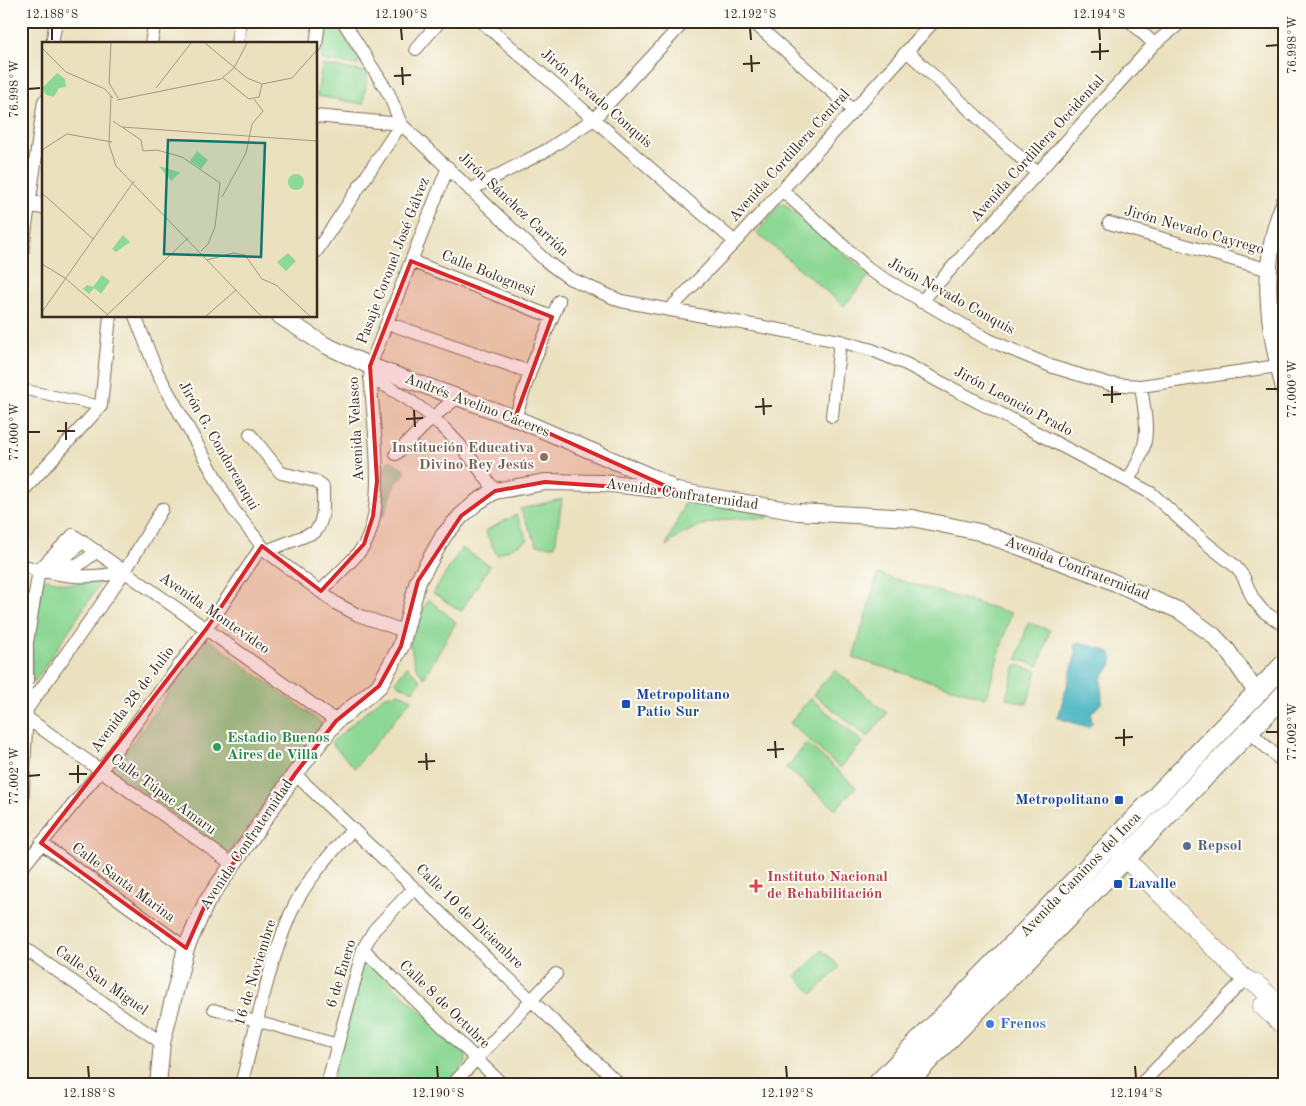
<svg xmlns="http://www.w3.org/2000/svg" width="1306" height="1106" font-family="'Old Standard TT',serif">
  <rect width="100%" height="100%" fill="#fdfcf7"/>
  <filter id="ink" filterUnits="userSpaceOnUse"><feTurbulence type="fractalNoise" baseFrequency=".02" numOctaves="2"/><feDisplacementMap in="SourceGraphic" scale="10" xChannelSelector="R" yChannelSelector="G"/><feConvolveMatrix kernelMatrix="1 2 1 2 8 2 1 2 1" color-interpolation-filters="sRGB"/></filter>
  <filter id="wash" filterUnits="userSpaceOnUse"><feTurbulence type="fractalNoise" baseFrequency=".0096" numOctaves="4" result="noise"/><feDisplacementMap in="SourceGraphic" scale="20" xChannelSelector="R" yChannelSelector="G"/><feGaussianBlur stdDeviation="1.12" result="paint"/><feColorMatrix in="noise" values="0 0 0 0 0 0 0 0 0 0 0 0 0 0 0 0 0 1.4 0 .05"/><feComposite in="paint" operator="in"/></filter>
  <g filter="url(#wash)">
    <rect width="100%" height="100%" fill="#ebe1bf"/>
    <path fill="#8ed895" stroke="#64815a" d="M326,21h8l25,38 -1,6 -37,-5z
      M322,65l46,7 -5,32 -46,-8z
      M782,202l88,73 -26,31 -87,-73z
      M687,498l82,13 -1,7c-43,0 -68,1 -102,28z
      M562,499l-7,47 -18,-1 -17,-36z
      M516,515l12,25 -31,15 -12,-24z
      M462,548l28,18 -29,45 -28,-18z
      M878,574l133,39 -25,85 -133,-40z
      M47,579l22,5 32,-2 -66,99 -3,1v-47l11,-54z
      M428,599l28,23 -32,56 -9,-13 -5,-22z
      M1028,623l22,7 -11,36 -22,-7z
      M208,639l115,85 -94,129 -117,-83z
      M1016,665l21,6 -10,33 -21,-6z
      M407,666l14,15 -8,10 -14,-6 -3,-4z
      M835,670l52,43 -19,24 -55,-43z
      M399,693l13,6 -57,69 -24,-25 52,-46z
      M810,698l53,44 -23,26 -50,-45z
      M807,743l49,44 -20,22 -50,-41z
      M822,950l18,17 -27,27 -17,-17z
      M367,965h5l94,90v8l-22,22h-113l31,-118z"/>
    <path fill="#72b87e" stroke="#56714e" d="M391,460l15,10 -2,6 -8,7 -12,33 -4,-1 3,-41 4,-12z"/>
    <path fill="#45b4c0" stroke="#406f6f" d="M1079,642l31,10c7,12 -3,18 -9,27l1,23 -11,12 1,10 -4,3 -30,-9 18,-64 -2,-8z"/>
  </g>
  <g filter="url(#ink)">
    <g fill="none" stroke-linecap="round" stroke-linejoin="round">
      <g stroke="#796a56" stroke-width="12">
        <path id="pedestrian" d="M21,389l80,17
          M213,1009l125,35"/>
      </g>
      <g stroke="#796a56" stroke-width="14">
        <path id="minor" d="M343,21l46,73 12,30 146,138 22,16 52,23 219,40 32,9 34,14 245,129 55,50 29,23 8,10 10,23 10,12 22,15
          M481,21l254,221
          M752,21l101,89
          M1130,21l24,23
          M52,44l4,-23
          M151,44l4,-23
          M237,44l3,-23
          M316,46l3,-25
          M416,49l24,-28
          M907,51l130,122
          M316,116l85,8
          M470,190l77,-40 47,-31 91,-98
          M782,190l89,81 118,69 64,27 57,17 31,2 137,-20
          M1109,223l160,47
          M316,252l85,-128
          M21,261l23,-160
          M411,261l141,56
          M921,302l233,-258 29,-23
          M669,310l66,-68 199,-221
          M135,316l22,56 76,137 33,42 71,53 21,11 46,16
          M387,323l143,49
          M370,378c58,27 90,62 125,113
          M832,416l8,-75
          M515,418l17,-52 27,-65
          M250,434l31,39 34,8 8,6c0,16 2,33 -8,45l-49,19
          M396,454l37,-37 25,-20
          M21,479l2,-1
          M1128,480c24,-38 19,-52 13,-94
          M21,493l80,-87 9,-90
          M21,565c38,11 65,16 104,6
          M56,566l23,-1 18,-14
          M39,570l34,-35 263,186
          M42,570l14,-4 27,-25
          M321,591c11,-12 36,-33 44,-47 23,-43 6,-129 5,-178l78,-199
          M27,709l98,-138 37,-62
          M27,718l204,145
          M1249,731l36,33
          M295,774l325,311
          M21,828l6,-119v-67l12,-72
          M41,843l145,105
          M21,869l80,-99 106,-142 55,-82
          M21,946l141,97
          M363,949l140,136
          M241,1085c15,-56 26,-116 49,-170 12,-30 41,-62 63,-86
          M327,1085l36,-136 11,-19 40,-42
          M452,1085l104,-111
          M1140,1085l105,-106"/>
      </g>
      <g stroke="#796a56" stroke-width="18">
        <path id="tertiary" d="M1285,201c-27,61 -17,128 0,191
          M21,203l23,3
          M280,316l45,29 45,21 145,52 139,60 16,9
          M158,1085l4,-42 24,-95 20,-45 89,-129 41,-53 43,-35 22,-40 17,-65 26,-46 17,-19 16,-14 18,-11 50,-9 57,1 75,8 121,21 114,6 67,14 118,43 83,36 33,24 14,15 30,43"/>
      </g>
      <g stroke="#796a56" stroke-width="19">
        <path id="secondary" d="M1116,849l129,130 12,5 28,27
          M1262,1006l23,21"/>
      </g>
      <g stroke="#796a56" stroke-width="22">
        <path id="primary" d="M877,1085l408,-421
          M904,1085l381,-391"/>
      </g>
      <use href="#pedestrian" stroke="#fff" stroke-width="10"/>
      <use href="#minor" stroke="#fff" stroke-width="12"/>
      <use href="#tertiary" stroke="#fff" stroke-width="16"/>
      <use href="#secondary" stroke="#fff" stroke-width="18"/>
      <use href="#primary" stroke="#fff" stroke-width="20"/>
    </g>
  </g>
  <path fill="#d62828" fill-opacity="0.2" stroke="#d62828" stroke-width="4" stroke-linejoin="round" d="M411,261l141,56 -37,101 162,73 -132,-9 -50,9 -34,25 -43,65 -17,65 -22,40 -43,35 -41,53 -89,129 -20,45 -145,-105 166,-215 55,-82 59,45 43,-47 9,-28 4,-35 -7,-115z"/>
  <path fill="none" stroke="#3b2a1e" stroke-width="2" d="M52,28v12M401,28l1,12M750,28l1,12M1099,28l1,12M1100,43v17M1266,46l12,-1M1091,52l18,-1M751,55l1,17M743,64l17,-1M402,67l1,18M394,76l17,-1M28,89l12,-1M1112,386v17M1266,389h12M1103,395l18,-1M763,398l1,17M755,407l17,-1M414,410l1,17M406,419l17,-1M66,422v18M57,431h18M28,432h12M1124,729v17M1266,732h12M1115,738l18,-1M775,741l1,17M767,750l17,-1M426,753l1,17M418,762l17,-1M78,765v18M69,774h18M28,776l12,-1M88,1066l1,12M437,1066l1,12M786,1066l1,12M1135,1066l1,12"/>
  <circle fill="#8d6e63" stroke="#fdfcf7" stroke-width="2" cx="544" cy="457" r="5"/>
  <g fill="#1a4fb4" stroke="#fdfcf7" stroke-width="2">
    <rect x="621" y="699" width="10" height="10" rx="2.5"/>
    <rect x="1114" y="795" width="10" height="10" rx="2.5"/>
    <rect x="1113" y="879" width="10" height="10" rx="2.5"/>
  </g>
  <circle fill="#2e9e5b" stroke="#fdfcf7" stroke-width="2" cx="217" cy="747" r="5"/>
  <circle fill="#5c6f8a" stroke="#fdfcf7" stroke-width="2" cx="1187" cy="846" r="5"/>
  <path fill="#e0444e" stroke="#fdfcf7" stroke-width="2" d="M753.5 878.5h5v5h5v5h-5v5h-5v-5h-5v-5h5z"/>
  <circle fill="#3f7fe0" stroke="#fdfcf7" stroke-width="2" cx="990" cy="1024" r="5"/>
  <g text-anchor="middle" dominant-baseline="central" stroke-width="4" stroke-linejoin="round" paint-order="stroke">
    <g font-size="15" fill="#3b2a1e" stroke="#fdfcf7">
      <text transform="translate(596 99) rotate(41)">Jirón Nevado Conquis</text>
      <text transform="translate(1038 149) rotate(-48)">Avenida Cordillera Occidental</text>
      <text transform="translate(790 156) rotate(-48)">Avenida Cordillera Central</text>
      <text transform="translate(513 205) rotate(43)">Jirón Sánchez Carrión</text>
      <text transform="translate(1194 231) rotate(16)">Jirón Nevado Cayrego</text>
      <text transform="translate(394 261) rotate(-69)">Pasaje Coronel José Gálvez</text>
      <text transform="translate(488 274) rotate(22)">Calle Bolognesi</text>
      <text transform="translate(951 297) rotate(29)">Jirón Nevado Conquis</text>
      <text transform="translate(1013 402) rotate(28)">Jirón Leoncio Prado</text>
      <text transform="translate(477 406) rotate(21)">Andrés Avelino Cáceres</text>
      <text transform="translate(357 429) rotate(-93)">Avenida Velasco</text>
      <text transform="translate(218 446) rotate(60)">Jirón G. Condorcanqui</text>
      <text transform="translate(682 495) rotate(8)">Avenida Confraternidad</text>
      <text transform="translate(1077 569) rotate(21)">Avenida Confraternidad</text>
      <text transform="translate(214 614) rotate(35)">Avenida Montevideo</text>
      <text transform="translate(133 700) rotate(-53)">Avenida 28 de Julio</text>
      <text transform="translate(163 795) rotate(36)">Calle Túpac Amaru</text>
      <text transform="translate(247 845) rotate(-56)">Avenida Confraternidad</text>
      <text transform="translate(1081 875) rotate(-46)">Avenida Caminos del Inca</text>
      <text transform="translate(123 883) rotate(36)">Calle Santa Marina</text>
      <text transform="translate(469 917) rotate(44)">Calle 10 de Diciembre</text>
      <text transform="translate(256 973) rotate(-73)">16 de Noviembre</text>
      <text transform="translate(342 974) rotate(-73)">6 de Enero</text>
      <text transform="translate(101 981) rotate(35)">Calle San Miguel</text>
      <text transform="translate(444 1005) rotate(44)">Calle 8 de Octubre</text>
    </g>
    <g font-size="15" font-weight="bold" fill="#785e54" stroke="#fdfcf7" text-anchor="end">
      <text x="534" y="448">Institución Educativa<tspan x="534" dy="17">Divino Rey Jesús</tspan></text>
    </g>
    <g font-size="15" font-weight="bold" fill="#164399" stroke="#fdfcf7" text-anchor="start">
      <text x="636" y="695">Metropolitano<tspan x="636" dy="17">Patio Sur</tspan></text>
      <text x="1109" y="800" text-anchor="end">Metropolitano</text>
      <text x="1128" y="884">Lavalle</text>
    </g>
    <g font-size="15" font-weight="bold" fill="#27864d" stroke="#fdfcf7" text-anchor="start">
      <text x="227" y="738">Estadio Buenos<tspan x="227" dy="17">Aires de Villa</tspan></text>
    </g>
    <g font-size="15" font-weight="bold" fill="#4e5e75" stroke="#fdfcf7" text-anchor="start">
      <text x="1197" y="846">Repsol</text>
    </g>
    <g font-size="15" font-weight="bold" fill="#be3a42" stroke="#fdfcf7" text-anchor="start">
      <text x="767" y="877">Instituto Nacional<tspan x="767" dy="17">de Rehabilitación</tspan></text>
    </g>
    <g font-size="15" font-weight="bold" fill="#366cbe" stroke="#fdfcf7" text-anchor="start">
      <text x="1000" y="1024">Frenos</text>
    </g>
  </g>
  <g transform="translate(42 42)">
    <rect width="275" height="275" fill="#ebe1bf"/>
    <path d="M15,31l8,6 1,8 -7,1 -5,9 -8,-2 -4,-7zM155,109l11,9 -7,9 -11,-8zM117,124l20,6 1,1 -9,8zM246 140a8 8 0 1 1 16 0a8 8 0 1 1-16 0ZM81,193l7,7 -14,10 -4,-3zM246,211l8,8 -10,10 -9,-9zM60,233l8,6 -9,13 -7,-6 -5,6 -6,-5 4,-4 6,2z" fill="#8ed895"/>
    <path fill="none" stroke="#a5987f" stroke-width="1" d="M69,1l-2,40 9,15M163,1l42,35 15,6 30,-6 25,-28M0,6l24,24 39,17 8,9M181,36l26,21 10,-2 3,-13M114,46l35,-45M69,54l-2,48 7,22 145,150M75,58l104,-21 13,-11 13,-25M71,79l28,19 2,11 14,-1 25,7 38,26 -5,44 -7,17 -7,7M80,85l195,14M0,108l25,-16 45,8M0,151l51,46M180,155l24,-44 6,-29 11,-13 -9,-12M165,218l26,-7 12,2 17,24 14,6 34,31M0,222l23,14M23,236l43,37M0,270l92,-131M64,274l82,-78M164,274l30,-26"/>
    <path fill="#0f766e" fill-opacity="0.15" stroke="#0f766e" stroke-width="2.5" d="M126,98l97,3 -4,114 -97,-3z"/>
    <rect width="275" height="275" fill="none" stroke="#3b2a1e" stroke-width="2.5"/>
  </g>
  <rect width="1306" height="1106" fill="none" stroke="#fdfcf7" stroke-width="55"/>
  <rect x="28" y="28" width="1250" height="1050" fill="none" stroke="#3b2a1e" stroke-width="2"/>
  <g font-size="12" text-anchor="middle" fill="#3b2a1e">
    <text x="52" y="18">12.188°S</text>
    <text x="401" y="18">12.190°S</text>
    <text x="750" y="18">12.192°S</text>
    <text x="1099" y="18">12.194°S</text>
    <text transform="translate(1292 45) rotate(-90)" y="4">76.998°W</text>
    <text transform="translate(14 89) rotate(-90)" y="4">76.998°W</text>
    <text transform="translate(1292 389) rotate(-90)" y="4">77.000°W</text>
    <text transform="translate(14 432) rotate(-90)" y="4">77.000°W</text>
    <text transform="translate(1292 732) rotate(-90)" y="4">77.002°W</text>
    <text transform="translate(14 776) rotate(-90)" y="4">77.002°W</text>
    <text x="89" y="1097">12.188°S</text>
    <text x="438" y="1097">12.190°S</text>
    <text x="787" y="1097">12.192°S</text>
    <text x="1136" y="1097">12.194°S</text>
  </g>
</svg>
